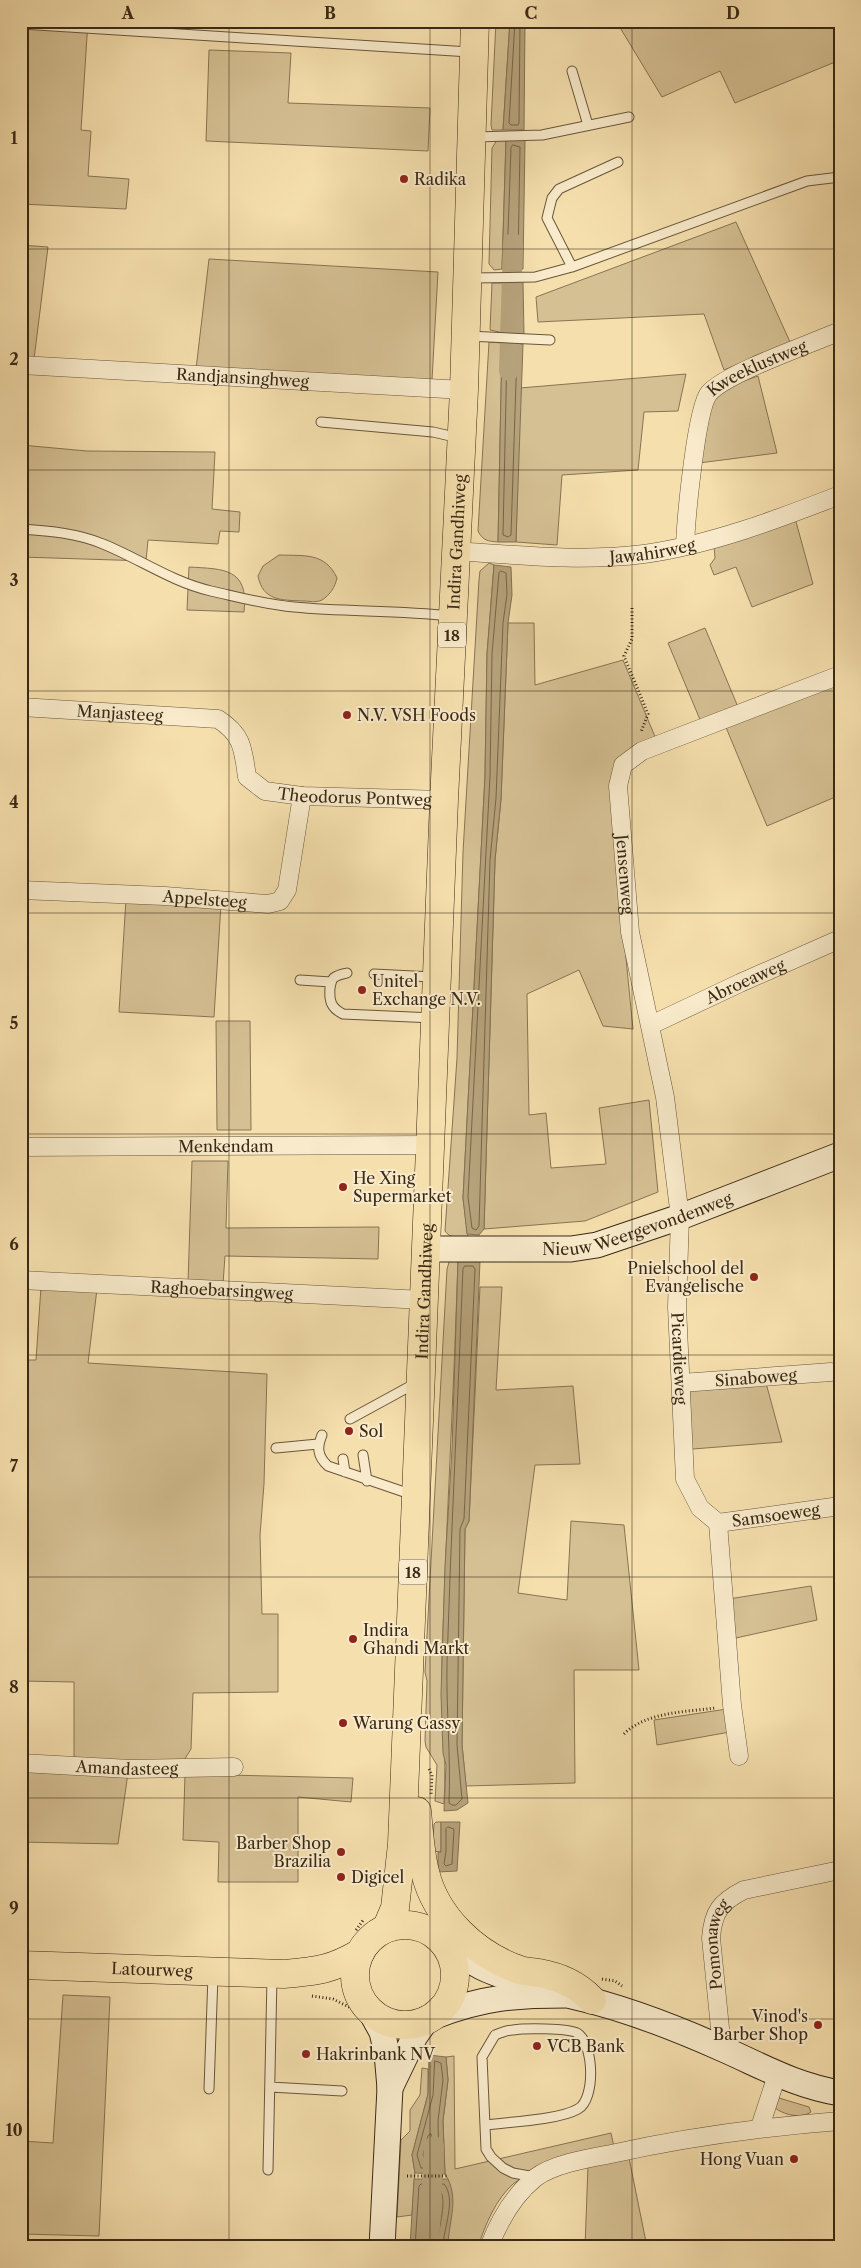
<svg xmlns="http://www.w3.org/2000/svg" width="861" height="2268" font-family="'Libre Caslon Text',serif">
  <rect width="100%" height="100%" fill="#f5dfad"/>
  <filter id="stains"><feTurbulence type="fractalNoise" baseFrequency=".004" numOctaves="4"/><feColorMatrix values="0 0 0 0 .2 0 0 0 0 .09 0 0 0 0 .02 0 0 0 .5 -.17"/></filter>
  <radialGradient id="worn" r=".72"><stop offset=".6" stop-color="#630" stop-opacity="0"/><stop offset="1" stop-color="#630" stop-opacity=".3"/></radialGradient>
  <path fill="#d5c093" stroke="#877454" d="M21,21h67l-7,109 10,1 -3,45 41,3 -3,30 -105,-5z
    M496,21h14l-7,109h-11l-1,-5z
    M616,21h224v39l-105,43 -15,-32 -58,26z
    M209,50l82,3 -3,50 142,5 -2,43 -222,-10z
    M497,140h9l-4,129 -8,1 -5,-6 3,-116z
    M736,222l54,120 -66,28 -20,-56 -166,8 -2,-25z
    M21,245l27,2 -14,112 -13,-1z
    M209,259l229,13 -6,108 -236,-11z
    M492,283h11l1,50 -14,-3z
    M489,342l13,1 -4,199c-10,-1 -15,-1 -20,-11z
    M686,374l-8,37 -34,1 -6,58 -76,5 -5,70 -41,-3 4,-154z
    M758,376l19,77 -86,11 17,-64 30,-17z
    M21,445l66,6 128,1 -3,57 28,3 -1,20 -19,-1 -2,13 -70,-4 -2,21 -125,-4z
    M795,518l18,66 -61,23 -16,-40 -22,8 -4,-10 5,-7 -1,-12z
    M279,555c25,1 46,-3 58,23 -2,9 -7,17 -15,22 -6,3 -13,1 -19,1 -22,-1 -40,0 -45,-25l5,-10z
    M489,563l5,2 -7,89 -2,122 -22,422 5,39c-9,0 -18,2 -23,-6l12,-173 6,-206 16,-272 1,-9z
    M189,567c35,2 60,1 55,45l-57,-2z
    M508,623h26l1,62 88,-25 33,79 -34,17 -5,112 16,161 -30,-3 -24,-56 -52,24 2,121 17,-2 5,55 55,-4 -7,-56 50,-8 9,92 -73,29 -101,8 11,-369 6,-61z
    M705,628l33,79 -37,15 -33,-79z
    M840,681v114l-73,31 -42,-101z
    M126,899l95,5 -7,113 -95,-5z
    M216,1021h34l1,109h-34z
    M192,1161h36l-2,67 153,-1 -1,32 -153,-3 -2,28 -35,-1z
    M450,1259l8,2c-4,132 -12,264 -16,396 -1,50 5,98 2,147l-9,-3 2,-36 -11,-18 -1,-6 2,-60 -2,-9 22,-403z
    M41,1287l56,2 -9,74 179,11 -3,110 -4,51 2,79h16v78l-85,1 -2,56 -8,13 -109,-1v-79l-53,-1v-321h15z
    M480,1287h22l-6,103 77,-4 7,78 -45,1 -17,128 49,7 4,-79 53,4 15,145h-65l1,113 -109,3 -4,-41 3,-216 4,-8z
    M766,1383l16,59 -102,8 -2,-58z
    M811,1586l6,34 -90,20 -5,-40z
    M727,1709l3,23 -73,13 -3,-25z
    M21,1767l107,6 -10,71 -97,-2z
    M185,1774l168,4 -2,24 -53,-5v85h-80l1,-40 -36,-2z
    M436,1822h5v30l-9,-1 2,-27z
    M63,1995l47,2 -11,239 -78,-2v-93l32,2z
    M454,2056l1,113 156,-36 3,14c-26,8 -81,21 -101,37 -17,15 -28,41 -35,63h-30v-68l-3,-5 -2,-53 5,-41 -2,-23z
    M422,2068l6,1v25l-16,61 3,18 -3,42 -15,2 4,-77 9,-9v-21l10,-15z
    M779,2098l30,9 2,5c-10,7 -28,3 -37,-5l1,-8z
    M629,2158l18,89h-62l3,-81z"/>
  <path fill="#b5a17a" stroke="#837152" d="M510,21h15l-1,109h-21z
    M506,140h19l-2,129h-21z
    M503,283h20l1,52 -20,-2z
    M502,343l21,1 -7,198h-18z
    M494,565l17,2 1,28 -4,28 -7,176 -6,61 -11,369 -5,6 -12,-1 -4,-36 22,-422 2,-122z
    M458,1261h22l-11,260 -4,8 -3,216 6,58 -11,7 -13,1 2,-46 -3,-12 -2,-59 4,-128 7,-117z
    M441,1822h19l-3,49 -19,1v-20h3z
    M429,2055l17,2 2,23 -5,41 2,53 -30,-1 -3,-18 16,-61z
    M414,2179h34c11,23 0,44 0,68h-38z"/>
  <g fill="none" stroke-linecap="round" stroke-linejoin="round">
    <path stroke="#776548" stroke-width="1" d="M515,21l-6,102 2,2h7l1,-2 1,-102
      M513,145l7,2 -2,115 -2,2h-6l-3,-2 4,-114z
      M510,288l8,2 1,37 -2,2 -8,-3 -1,-36z
      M510,349l7,2 -6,184 -3,2 -5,-2 4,-184z
      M501,571l5,2 1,21 -4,29 -7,175 -6,62 -11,366 -3,4 -4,-2 -4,-31 22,-421 2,-122 7,-81z
      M465,1266h8l2,3 -11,250 -4,10 -3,216 5,54 -6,6h-4l-3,-2c2,-47 -3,-93 -2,-140 4,-132 11,-263 16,-394z
      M448,1827l6,2 -2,35 -6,2 -2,-2 2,-13v-22z
      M435,2061l6,2 2,17 -5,41 1,46 -2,2 -16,-1 -4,-13 16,-60z
      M431,2134l2,26 -7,2 -3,-7 5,-19z
      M415,2247l4,-61 2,-2h23c13,16 -1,44 -1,63
      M422,2247l3,-54 2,-3h13c8,12 -3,42 -3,57"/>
    <path stroke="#b5a17a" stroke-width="20" d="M509,371l4,-128
      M429,2247l5,-101"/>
    <g stroke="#68563c" stroke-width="11">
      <path id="lane" d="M21,24l449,28
        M572,71l16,54
        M474,137l68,-2 87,-18
        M572,267l-25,-49 5,-20 7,-9 59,-27
        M470,278l65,-1 37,-10 235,-86 33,-4
        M468,336l82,4
        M321,422l112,10 26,6
        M21,529c28,2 56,4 82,15 37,15 69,38 108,47 27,6 56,14 83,16 52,5 104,3 156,9
        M347,973c-4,1 -9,2 -12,4 -4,2 -4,7 -5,11 -1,13 1,20 13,26l91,4
        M374,974l59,3
        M300,980l31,2
        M350,1419l66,-36
        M322,1435c-5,12 -5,21 6,31l85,29
        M276,1448l42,-4
        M363,1455l4,26
        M343,1459l2,13
        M270,2087l72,4
        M209,2089l4,-114
        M485,2125c23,-3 74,-5 93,-16 18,-10 16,-66 -1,-76 -9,-5 -53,-5 -64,-3 -6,0 -13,3 -18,5l-13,22 4,92 5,8 12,11 10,5 22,4
        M268,2170l4,-193"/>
    </g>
    <g stroke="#68563c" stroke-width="19">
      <g id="street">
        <path id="s1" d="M21,365l443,25"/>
        <path id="s2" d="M685,546c1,-26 11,-137 24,-153 19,-21 102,-49 131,-62"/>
        <path id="s3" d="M455,551c63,4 126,11 189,3 66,-9 134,-35 196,-59"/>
        <path id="s4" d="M840,675l-198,76 -19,14 -5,21 12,146 35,165 15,120 -3,90 8,172 15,29 18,15 122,-17"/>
        <path id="s5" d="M21,707l197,12c25,16 25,30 29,58l18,14 37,5 142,4"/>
        <path id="s6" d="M21,890l144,6 103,8 12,-3 7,-11 15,-94"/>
        <path id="s7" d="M651,1025l89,-42 100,-44"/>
        <path id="s8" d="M21,1147l411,-2"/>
        <path id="s9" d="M21,1280l403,20"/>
        <path id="s10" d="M681,1383l150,-11"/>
        <path d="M718,1523l14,182 7,51"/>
        <path id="s11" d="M21,1763l109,6 104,-2"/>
        <path id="s12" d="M722,2048l-11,-110c2,-26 9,-36 33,-48l96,-20"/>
        <path d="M760,2127l17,-52"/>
        <path d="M489,2247c10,-26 25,-52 46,-69 18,-14 54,-20 76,-24 76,-17 151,-27 229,-33"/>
      </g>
    </g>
    <g stroke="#392916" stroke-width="27">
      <g id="secondary">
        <path id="s13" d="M426,1249h145l26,-4 83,-28 160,-62"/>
        <path d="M443,1941c31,25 45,31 83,42"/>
        <path d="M572,1996c50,11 104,32 151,53 41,18 71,36 117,44"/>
        <path d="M371,2012l11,20 5,21 3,35 -8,159"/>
        <path d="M435,2016c49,-19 80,-21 133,-21"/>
        <path d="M390,2088l25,-52 12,-17"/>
      </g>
    </g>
    <g stroke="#392916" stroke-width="29">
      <g id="primary">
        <path d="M417,1811c2,20 3,41 8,61 11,46 51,83 95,98 6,2 12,2 19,3 21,4 38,11 53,27"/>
        <circle cx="405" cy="1975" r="50"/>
        <path id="s14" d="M387,1927l8,-19 7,-64 42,-1044 20,-410 11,-369"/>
        <path id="s15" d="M21,1965l263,9c33,-3 47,-4 76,-21"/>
      </g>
    </g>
    <path stroke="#392916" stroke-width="3" stroke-dasharray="1 2.5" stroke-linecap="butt" d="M632,608v31l-8,17 24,58 -7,18
      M624,1734c22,-22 61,-22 91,-26
      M429,1769l3,6 -1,20
      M356,1930l8,-11
      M602,1979l13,2 7,5
      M312,1996l21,3 18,9
      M407,2176h42"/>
    <use href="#lane" stroke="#f8eaca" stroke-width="9"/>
    <use href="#street" stroke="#f8eaca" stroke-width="18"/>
    <use href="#secondary" stroke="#f8eaca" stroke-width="25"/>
    <use href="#primary" stroke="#f5dfad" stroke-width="28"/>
  </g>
  <path fill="none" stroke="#392916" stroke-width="1" stroke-opacity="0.55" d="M229,21v2226M430,21v2226M632,21v2226M21,249h819M21,470h819M21,691h819M21,913h819M21,1134h819M21,1355h819M21,1577h819M21,1798h819M21,2019h819"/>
  <g fill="#8f2418" stroke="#f8eaca" stroke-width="2">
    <circle cx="404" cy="179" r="5"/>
    <circle cx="347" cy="715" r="5"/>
    <circle cx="362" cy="990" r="5"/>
    <circle cx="343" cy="1187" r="5"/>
    <circle cx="754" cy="1277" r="5"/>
    <circle cx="349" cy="1431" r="5"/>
    <circle cx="353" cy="1639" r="5"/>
    <circle cx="343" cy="1723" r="5"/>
    <circle cx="341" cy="1852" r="5"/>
    <circle cx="341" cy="1877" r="5"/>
    <circle cx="818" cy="2025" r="5"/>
    <circle cx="537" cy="2046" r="5"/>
    <circle cx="306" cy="2054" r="5"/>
    <circle cx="794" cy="2159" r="5"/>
  </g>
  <g text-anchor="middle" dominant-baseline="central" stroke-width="4" stroke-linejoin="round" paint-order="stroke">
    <g fill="#f8eaca" stroke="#72634c" stroke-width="1">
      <rect x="438" y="622.5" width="28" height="25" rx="4"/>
      <rect x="399" y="1559.5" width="28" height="25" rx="4"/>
    </g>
    <g font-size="15" font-weight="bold" fill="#392916">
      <text x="452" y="635">18</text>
      <text x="413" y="1572">18</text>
    </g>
    <g font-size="16" fill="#392916" stroke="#f8eaca" text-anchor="start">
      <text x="414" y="179">Radika</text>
      <text x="357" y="715">N.V. VSH Foods</text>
      <text x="372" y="981">Unitel<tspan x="372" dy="18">Exchange N.V.</tspan></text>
      <text x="353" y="1178">He Xing<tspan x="353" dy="18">Supermarket</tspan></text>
      <text x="744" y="1268" text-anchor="end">Pnielschool del<tspan x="744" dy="18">Evangelische</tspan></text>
      <text x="359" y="1431">Sol</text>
      <text x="363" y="1630">Indira<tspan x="363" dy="18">Ghandi Markt</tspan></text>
      <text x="353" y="1723">Warung Cassy</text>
      <text x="331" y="1843" text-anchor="end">Barber Shop<tspan x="331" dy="18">Brazilia</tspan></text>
      <text x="351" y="1877">Digicel</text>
      <text x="808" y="2016" text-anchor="end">Vinod's<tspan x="808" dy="18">Barber Shop</tspan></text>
      <text x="547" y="2046">VCB Bank</text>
      <text x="316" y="2054">Hakrinbank NV</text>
      <text x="784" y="2159" text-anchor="end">Hong Vuan</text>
    </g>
    <g font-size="16" fill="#392916" stroke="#f8eaca">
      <text stroke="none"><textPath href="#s2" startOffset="210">Kweeklustweg</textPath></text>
      <text stroke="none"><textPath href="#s1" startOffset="222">Randjansinghweg</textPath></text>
      <text stroke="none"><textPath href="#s14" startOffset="1388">Indira Gandhiweg</textPath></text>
      <text stroke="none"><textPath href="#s3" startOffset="198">Jawahirweg</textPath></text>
      <text stroke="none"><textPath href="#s5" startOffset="99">Manjasteeg</textPath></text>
      <text stroke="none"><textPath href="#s5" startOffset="378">Theodorus Pontweg</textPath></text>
      <text stroke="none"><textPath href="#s4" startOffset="346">Jensenweg</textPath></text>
      <text stroke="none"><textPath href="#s6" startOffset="184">Appelsteeg</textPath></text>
      <text stroke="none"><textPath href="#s7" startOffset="104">Abroeaweg</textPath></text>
      <text stroke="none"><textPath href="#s8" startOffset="205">Menkendam</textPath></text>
      <text stroke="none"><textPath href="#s13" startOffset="215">Nieuw Weergevondenweg</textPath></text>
      <text stroke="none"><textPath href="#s9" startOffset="201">Raghoebarsingweg</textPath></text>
      <text stroke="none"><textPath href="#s14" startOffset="638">Indira Gandhiweg</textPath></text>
      <text stroke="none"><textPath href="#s4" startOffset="835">Picardieweg</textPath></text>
      <text stroke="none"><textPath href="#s10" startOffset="75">Sinaboweg</textPath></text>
      <text stroke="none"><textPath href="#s4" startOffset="1070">Samsoeweg</textPath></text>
      <text stroke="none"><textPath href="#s11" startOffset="106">Amandasteeg</textPath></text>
      <text stroke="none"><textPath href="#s12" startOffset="105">Pomonaweg</textPath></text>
      <text stroke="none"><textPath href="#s15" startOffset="131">Latourweg</textPath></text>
    </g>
  </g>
  <rect width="861" height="2268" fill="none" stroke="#f5dfad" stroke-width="55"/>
  <rect x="28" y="28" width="806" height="2212" fill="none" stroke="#392916" stroke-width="2"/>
  <g font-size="16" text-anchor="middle" font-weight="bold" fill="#392916">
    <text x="128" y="19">A</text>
    <text x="330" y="19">B</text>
    <text x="531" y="19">C</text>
    <text x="733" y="19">D</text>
    <text x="14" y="144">1</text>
    <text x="14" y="365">2</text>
    <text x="14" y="586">3</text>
    <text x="14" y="808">4</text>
    <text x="14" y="1029">5</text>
    <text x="14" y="1250">6</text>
    <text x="14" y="1472">7</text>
    <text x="14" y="1693">8</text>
    <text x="14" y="1914">9</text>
    <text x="14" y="2136">10</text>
  </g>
  <rect width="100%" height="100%" filter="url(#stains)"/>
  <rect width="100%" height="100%" fill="url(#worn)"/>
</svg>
